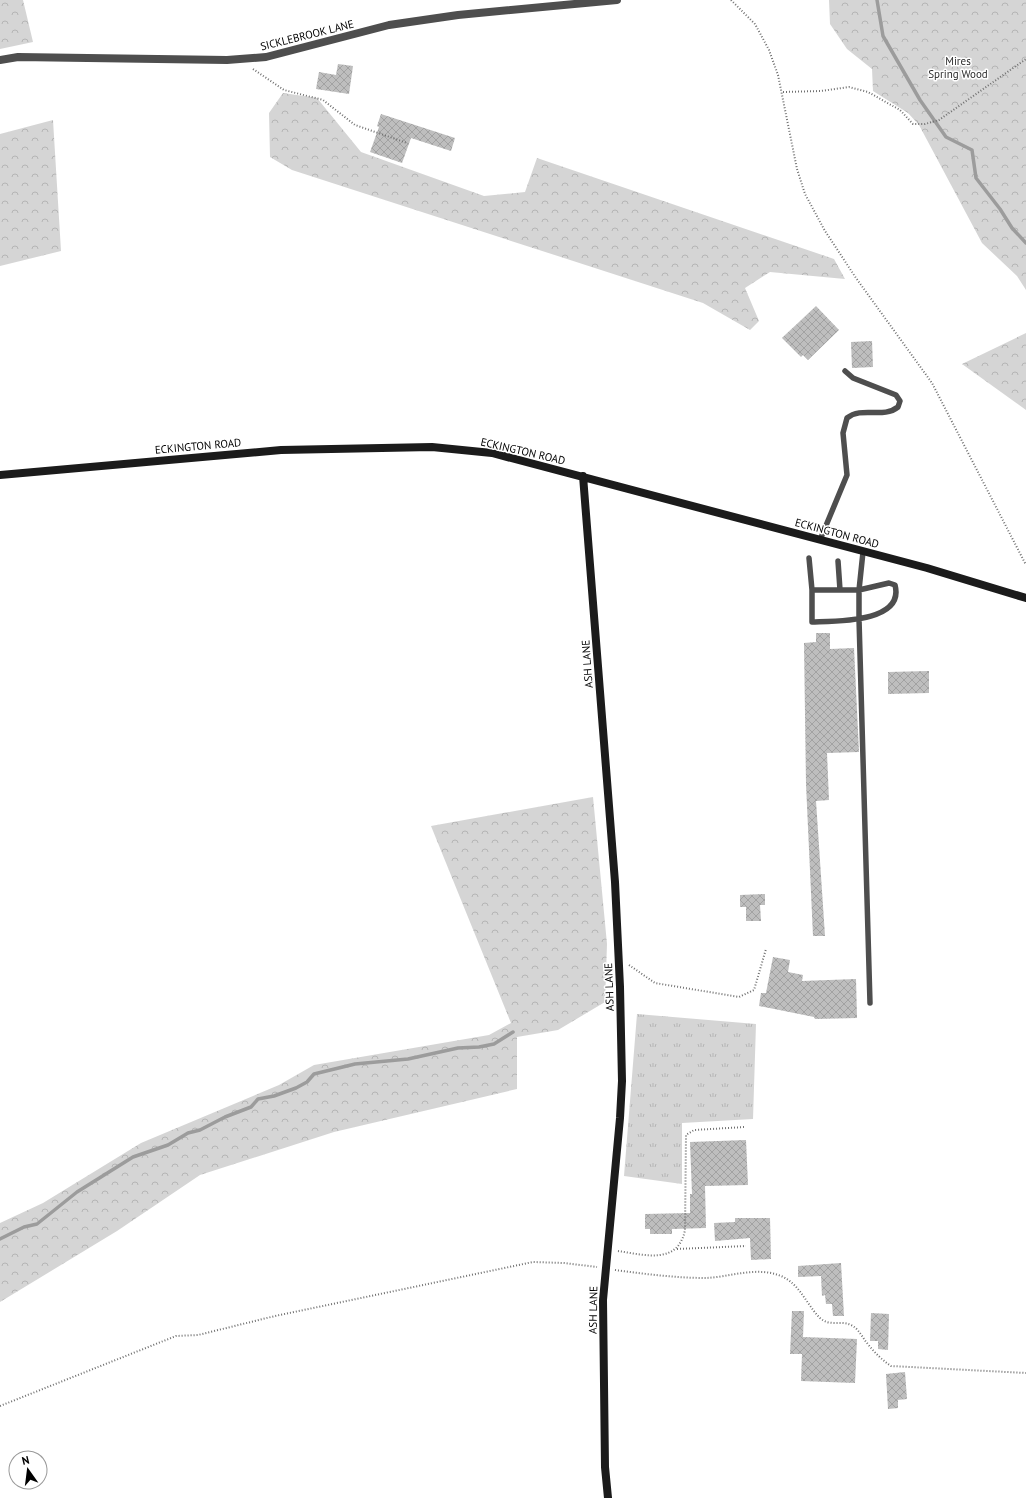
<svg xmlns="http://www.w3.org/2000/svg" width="1026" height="1498" font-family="'PT Sans',sans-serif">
  <defs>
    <pattern id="grass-tufts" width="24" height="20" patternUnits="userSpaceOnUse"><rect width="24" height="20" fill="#d5d5d5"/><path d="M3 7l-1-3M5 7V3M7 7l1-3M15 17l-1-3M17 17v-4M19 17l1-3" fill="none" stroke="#b5b5b5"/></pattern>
    <pattern id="forest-crowns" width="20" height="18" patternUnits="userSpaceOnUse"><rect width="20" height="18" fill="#d5d5d5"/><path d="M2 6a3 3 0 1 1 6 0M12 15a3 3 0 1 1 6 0" fill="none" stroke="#b5b5b5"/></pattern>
    <pattern id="building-cross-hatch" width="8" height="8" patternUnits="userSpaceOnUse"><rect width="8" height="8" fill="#bebebe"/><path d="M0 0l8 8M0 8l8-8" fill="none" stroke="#a2a2a2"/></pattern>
  </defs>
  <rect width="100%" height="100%" fill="#fff"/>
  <path fill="url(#grass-tufts)" d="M637,1014l119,10 -3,95 -71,4v61l-58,-8z"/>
  <path fill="url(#forest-crowns)" d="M0,0h23l10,42 -33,7z
    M829,0h197v290l-9,-14 -35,-33 -63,-118 -11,-12 -35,-22 -1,-22 -25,-20 -17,-25z
    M283,93l34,5 44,54 123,44 41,-4 12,-34 297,101 11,20 -75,-7 -25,16 14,33 -9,9 -47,-27 -411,-133 -22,-13 -1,-44z
    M53,120l8,131 -61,15v-132z
    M1026,333v77l-64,-46z
    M593,797l14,147 -2,58 -47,28 -41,7v52l-183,43 -134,43 -83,56 -117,71v-79l43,-20 98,-60 138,-58 35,-20 175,-30 22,-12 -80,-197z"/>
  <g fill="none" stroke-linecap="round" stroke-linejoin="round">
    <path stroke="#9c9c9c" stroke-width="3.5" d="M877,0l6,36 37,64 26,37 26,13 4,28 24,31 12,19 14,15
      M0,1239l24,-12 13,-3 40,-32 56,-35 35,-12 20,-12 12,-3 25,-13 26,-10 7,-8 16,-3 22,-8 11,-6 7,-8 41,-10 53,-5 50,-11 21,-1 15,-3 19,-12"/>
  </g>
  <path fill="url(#building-cross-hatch)" d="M338,64l15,2 -4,28 -33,-5 3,-17 17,3z
    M381,114l74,24 -4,13 -40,-13 -9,25 -32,-11 9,-25 -2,-1z
    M816,306l23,24 -31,30 -5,-5 -2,2 -19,-19z
    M872,341l1,26 -21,1 -1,-26z
    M816,633h14v16l24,-1 5,104 -32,1 2,47 -13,1 9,135h-12l-7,-152 -2,-141 12,-1z
    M929,671v22l-41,1v-22z
    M765,894v11h-5l1,16h-15v-14h-6v-12z
    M773,957l17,3 -2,12 15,3 -1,6 54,-2 1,39 -42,1 -1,-2 -55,-11 2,-13h5z
    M746,1140l2,45 -43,1 1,42 -34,1v5h-22v-5h-5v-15l45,-1v-19h2l-2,-52z
    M735,1218h35l1,41 -20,1 -1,-22 -35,3 -1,-18 21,-1z
    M841,1263l3,53h-11l-1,-12h-6l-1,-9 -3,1 -1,-20 -23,1v-11z
    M792,1311h12l-1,26 54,2 -2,44 -54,-2 1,-27h-12z
    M871,1313l18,1 -1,36 -10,-1v-8h-8z
    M905,1372l2,27 -9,1v8l-10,1 -2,-35z"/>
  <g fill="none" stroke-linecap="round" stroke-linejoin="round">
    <path stroke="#707070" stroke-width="2" stroke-dasharray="1 2" stroke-linecap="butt" d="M731,0l24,24 14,26 9,25 19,94 8,25 20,37 31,47 76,105 94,182
      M253,69l31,21 39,10 32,25 52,18
      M783,92l38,-1 28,-4 19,5 32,18 13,14h12l14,-4 87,-61
      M629,965l26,18 84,14 15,-7 12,-41
      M677,1249l69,-3
      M618,1251c27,4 60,14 67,-21l1,-95 8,-5 51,-3
      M615,1270c30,4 61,8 91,8 24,-1 51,-12 75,-2 19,8 25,28 39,42 10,9 21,2 31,7 8,4 11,12 16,18 7,9 15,17 24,23l135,7
      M0,1406l176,-70 22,-1 77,-19 258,-54 31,1 33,4"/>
    <path stroke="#4e4e4e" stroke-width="5.5" d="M820,540l27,-65 -4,-42 4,-15c15,-12 36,1 51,-11l2,-6 -4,-6 -43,-17 -8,-7
      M863,552l-4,38v29l11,384
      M809,558l3,32
      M838,561l2,29
      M889,583l6,2c10,38 -61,36 -83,37v-32h47z"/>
    <path stroke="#4e4e4e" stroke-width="8" d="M0,60l18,-3 209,3 39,-3 123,-32 69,-10 159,-15"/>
    <path stroke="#1b1b1b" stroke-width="8" d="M0,475l281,-25 151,-3 60,6 435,115 99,30
      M583,476l32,406 5,105 2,94 -2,37 -17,182 2,167 3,31"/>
  </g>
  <g text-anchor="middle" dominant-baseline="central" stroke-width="3" stroke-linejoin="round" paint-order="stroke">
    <g font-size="11" fill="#000" stroke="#fff">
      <text transform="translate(307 35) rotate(-14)">SICKLEBROOK LANE</text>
      <text transform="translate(198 446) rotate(-5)">ECKINGTON ROAD</text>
      <text transform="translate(523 451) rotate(13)">ECKINGTON ROAD</text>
      <text transform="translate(837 533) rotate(15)">ECKINGTON ROAD</text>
      <text transform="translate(587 664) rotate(-94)">ASH LANE</text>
      <text transform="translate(609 987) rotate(-92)">ASH LANE</text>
      <text transform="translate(593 1310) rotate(-89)">ASH LANE</text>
    </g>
    <g font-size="11" fill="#2c2c2c" stroke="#fff">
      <text x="958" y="61">Mires<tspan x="958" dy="13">Spring Wood</tspan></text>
    </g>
  </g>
  <g transform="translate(28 1470) rotate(346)"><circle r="19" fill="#ffffff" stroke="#999999"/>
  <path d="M0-3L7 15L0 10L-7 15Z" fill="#000000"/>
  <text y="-6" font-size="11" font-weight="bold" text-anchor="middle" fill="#000000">N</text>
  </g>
</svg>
